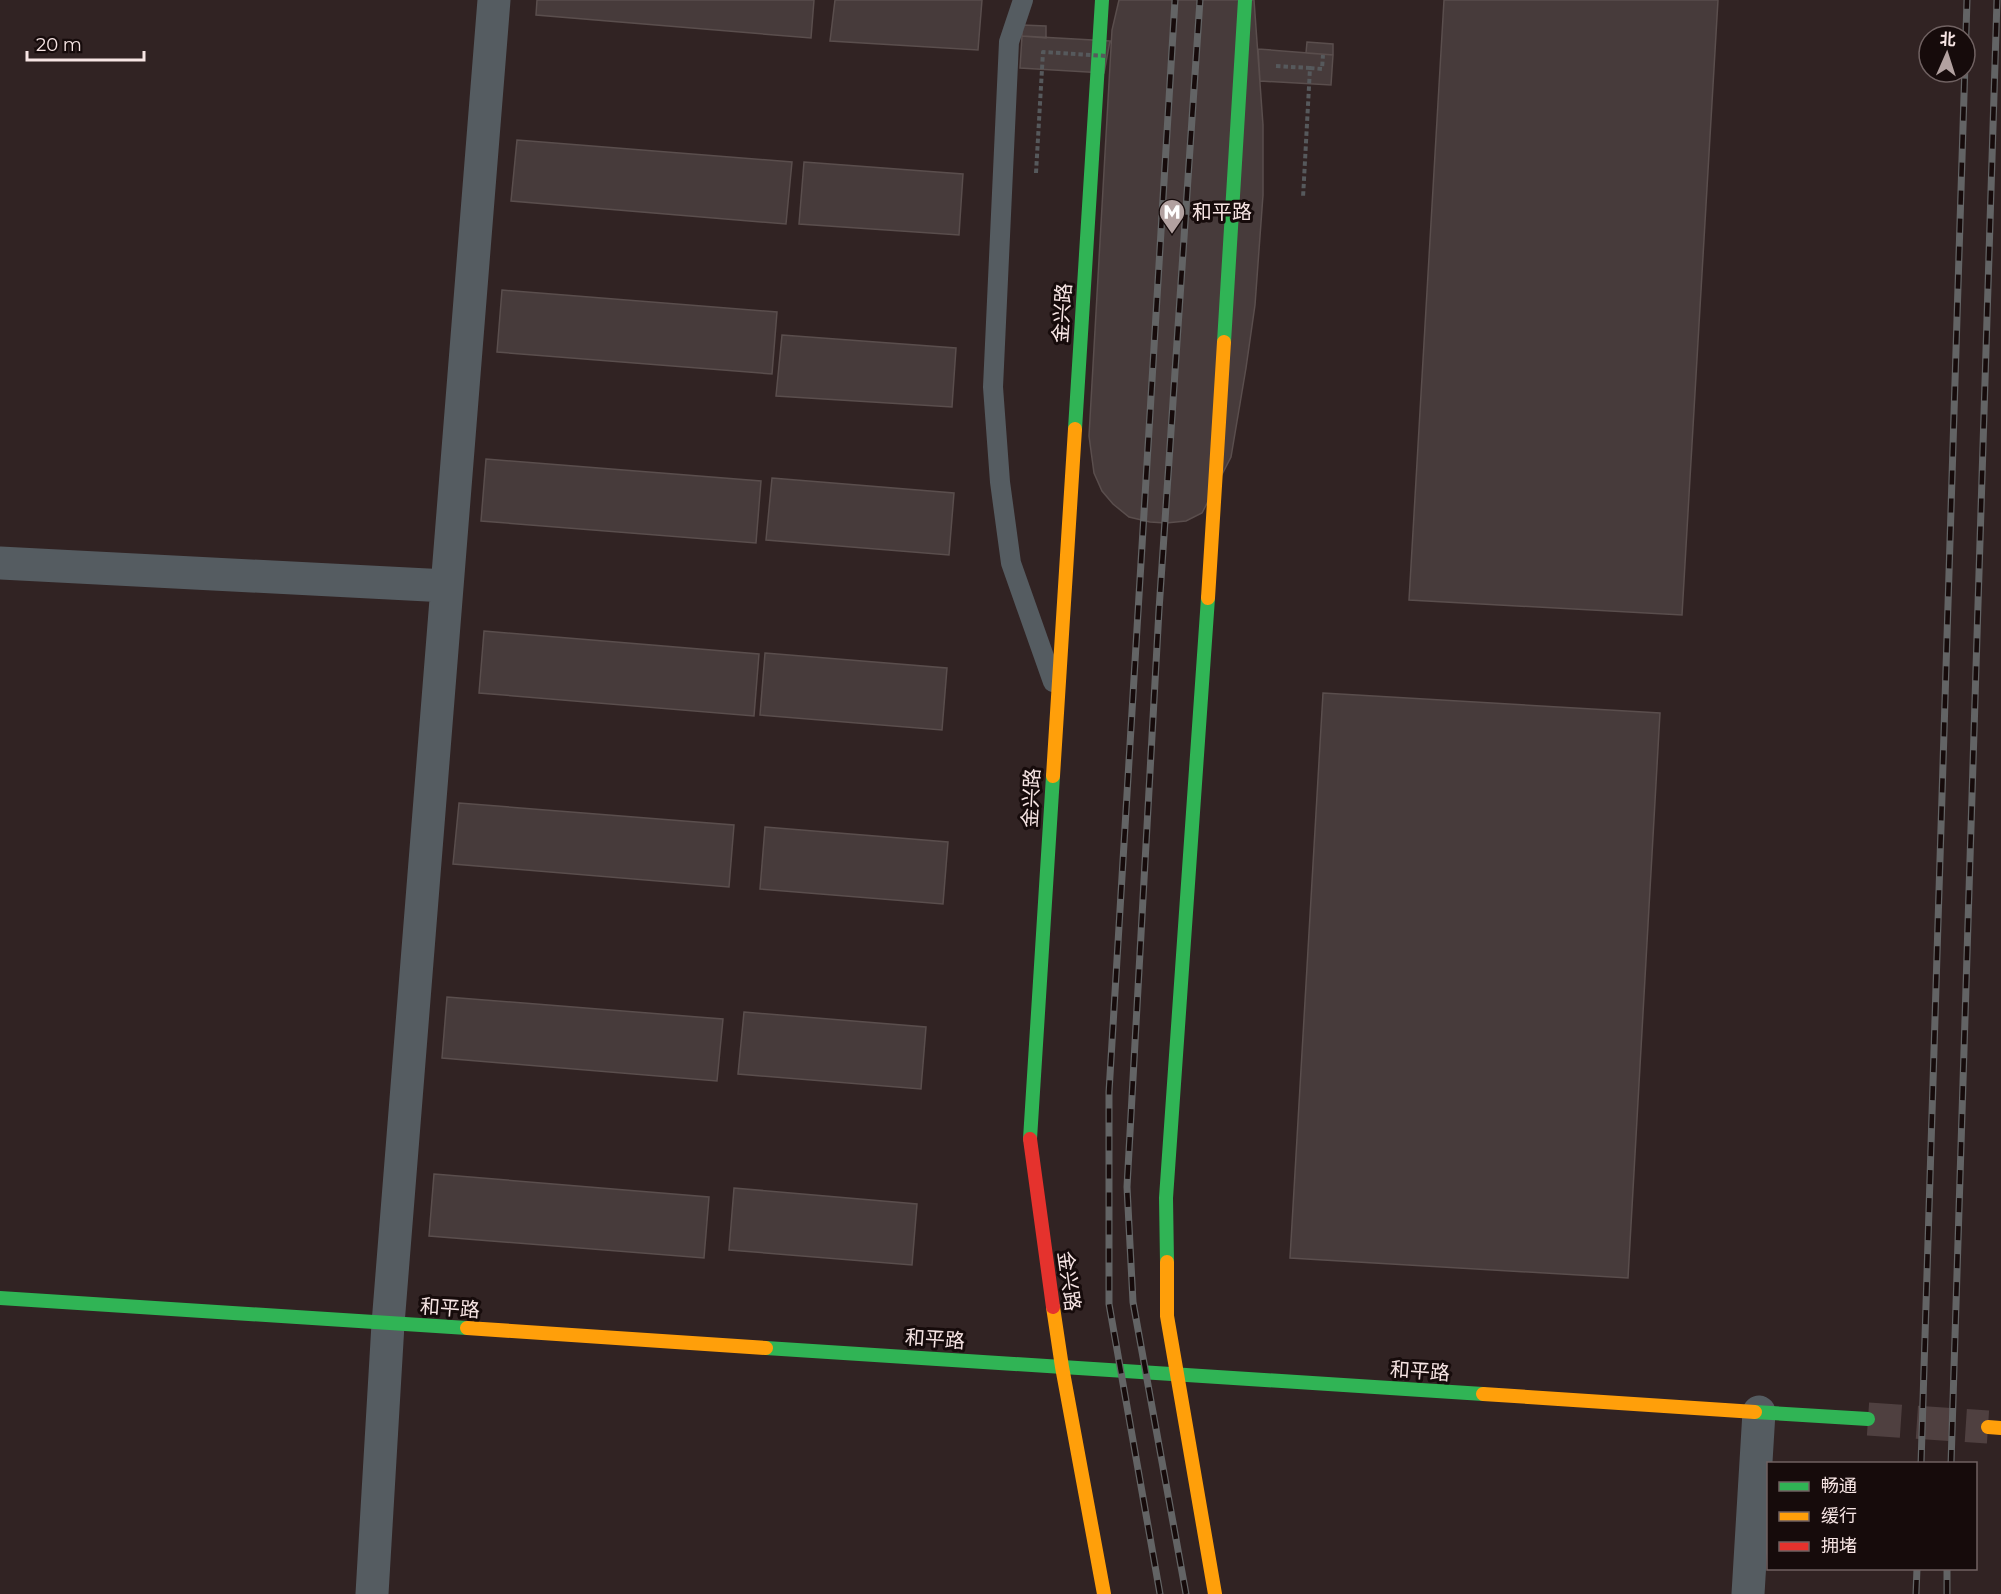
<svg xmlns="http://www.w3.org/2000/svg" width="2001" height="1594" font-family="Montserrat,'Noto Sans SC',sans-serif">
  <rect width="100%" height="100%" fill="#312323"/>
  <path fill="#473b3b" stroke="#5a4e4d" stroke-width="1.5" d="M537,0h277l-3,38 -275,-23z
    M835,0h147l-4,50 -148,-9z
    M1119,0h135l9,125v70l-8,110 -9,63 -15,89 -29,56 -16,8 -20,2 -16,-1 -21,-5 -16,-13 -11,-13 -8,-18 -5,-37 23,-406z
    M1444,0h274l-36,615 -273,-15z
    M1022,25l24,1v12l-24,-2z
    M1022,36l88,5 -6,32 -84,-5z
    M1307,42l26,2v11l-27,-2z
    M1258,49l75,6 -2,30 -71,-4z
    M517,140l275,22 -6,62 -275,-23z
    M804,162l159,12 -4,61 -160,-11z
    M502,290l275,22 -5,62 -275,-22z
    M782,335l174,13 -4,59 -176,-11z
    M486,459l275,22 -5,62 -275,-22z
    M772,478l182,15 -5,62 -183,-15z
    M484,631l275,23 -5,62 -275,-23z
    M765,653l182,15 -5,62 -182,-15z
    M1323,693l337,20 -32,565 -338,-20z
    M459,803l275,22 -5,62 -276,-23z
    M765,827l183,15 -5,62 -183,-15z
    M447,997l276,22 -6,62 -275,-23z
    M744,1012l182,15 -5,62 -183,-15z
    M434,1174l275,23 -5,61 -275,-22z
    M734,1188l183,16 -5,61 -183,-15z"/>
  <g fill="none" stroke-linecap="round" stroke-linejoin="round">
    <path stroke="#4f4040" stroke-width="33" stroke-dasharray="33 16" stroke-linecap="butt" d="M1868,1419l120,8"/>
    <path stroke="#56595c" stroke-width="4" stroke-dasharray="4.5 3" stroke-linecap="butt" d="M1276,66l34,2 -7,130
      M1310,68l12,1 1,-14
      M1036,173l6,-104"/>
    <path stroke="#555c61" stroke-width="20" d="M1023,0l-14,42 -16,345 7,95 11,81 42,119"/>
    <path stroke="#555c61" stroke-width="33" d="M0,563l447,23
      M372,1594l16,-270 106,-1324
      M1748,1594l11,-182"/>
    <path stroke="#30b455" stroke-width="14" d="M1224,342l21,-342
      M1075,429l27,-429
      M1030,1139l23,-363
      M1167,1262l-1,-64 42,-600
      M0,1298l467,30
      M766,1348l717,46
      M1755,1412l113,7"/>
    <path stroke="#ff9f0a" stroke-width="14" d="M1208,598l16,-256
      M1053,776l22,-347
      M1167,1262v54l48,278
      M1053,1307l9,60 42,227
      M467,1328l299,20
      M1483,1394l272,18
      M1988,1427l13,1"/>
    <path stroke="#e5322d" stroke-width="14" d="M1030,1139l23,168"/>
    <g stroke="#636465" stroke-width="7">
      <path id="rail" d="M1921,1464l46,-1464
        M1951,1464l46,-1464
        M1160,1594l-51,-290v-212l66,-1092
        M1186,1594l-53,-292 -6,-115 32,-577 41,-610
        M1916,1594l1,-26
        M1947,1594v-26"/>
    </g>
    <use href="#rail" stroke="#160b0b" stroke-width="4.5" stroke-dasharray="14" stroke-linecap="butt"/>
    <path stroke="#56595c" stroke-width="4" stroke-dasharray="4.5 3" stroke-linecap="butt" d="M1042,69l1,-17 64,4"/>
  </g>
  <defs>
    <g id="metro-pin" transform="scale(1.35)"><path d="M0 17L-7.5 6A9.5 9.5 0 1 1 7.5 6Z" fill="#b2a1a0" stroke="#160b0b"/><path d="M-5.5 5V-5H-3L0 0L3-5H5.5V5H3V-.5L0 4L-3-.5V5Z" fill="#fff"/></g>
  </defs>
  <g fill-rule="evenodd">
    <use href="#metro-pin" x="1172" y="212"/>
  </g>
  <g text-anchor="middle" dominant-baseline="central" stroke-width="6" stroke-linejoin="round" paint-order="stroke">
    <g font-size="20" fill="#f7e5e4" stroke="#160b0b" text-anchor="start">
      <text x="1192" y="212">和平路</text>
    </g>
    <g font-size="20" fill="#f7e5e4" stroke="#160b0b">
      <text transform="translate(1062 313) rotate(-86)">金兴路</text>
      <text transform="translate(1031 798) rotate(-87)">金兴路</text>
      <text transform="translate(1069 1281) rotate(82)">金兴路</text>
      <text transform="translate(450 1308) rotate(4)">和平路</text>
      <text transform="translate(935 1339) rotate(4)">和平路</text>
      <text transform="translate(1420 1371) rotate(4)">和平路</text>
    </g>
  </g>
  <rect x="1767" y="1462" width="210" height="108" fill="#160b0b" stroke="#706262" stroke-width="1.5"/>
  <rect x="1779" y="1482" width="30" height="9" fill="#30b455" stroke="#706262" stroke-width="1.5"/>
  <text x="1821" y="1492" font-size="18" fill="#f7e5e4">畅通</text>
  <rect x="1779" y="1512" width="30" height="9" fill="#ff9f0a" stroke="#706262" stroke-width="1.5"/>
  <text x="1821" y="1522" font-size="18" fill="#f7e5e4">缓行</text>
  <rect x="1779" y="1542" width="30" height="9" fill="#e5322d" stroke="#706262" stroke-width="1.5"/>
  <text x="1821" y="1552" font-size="18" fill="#f7e5e4">拥堵</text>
  <g transform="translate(1947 54) rotate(3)"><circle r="28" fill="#160b0b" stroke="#706262" stroke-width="1.5"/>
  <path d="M0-4.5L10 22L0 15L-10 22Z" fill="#b2a1a0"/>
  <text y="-9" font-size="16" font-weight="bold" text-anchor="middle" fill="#f7e5e4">北</text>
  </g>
  <path d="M27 51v9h117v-9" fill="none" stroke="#f7e5e4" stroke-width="3"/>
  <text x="36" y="51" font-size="18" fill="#f7e5e4" stroke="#160b0b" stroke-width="4.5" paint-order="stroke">20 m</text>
</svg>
